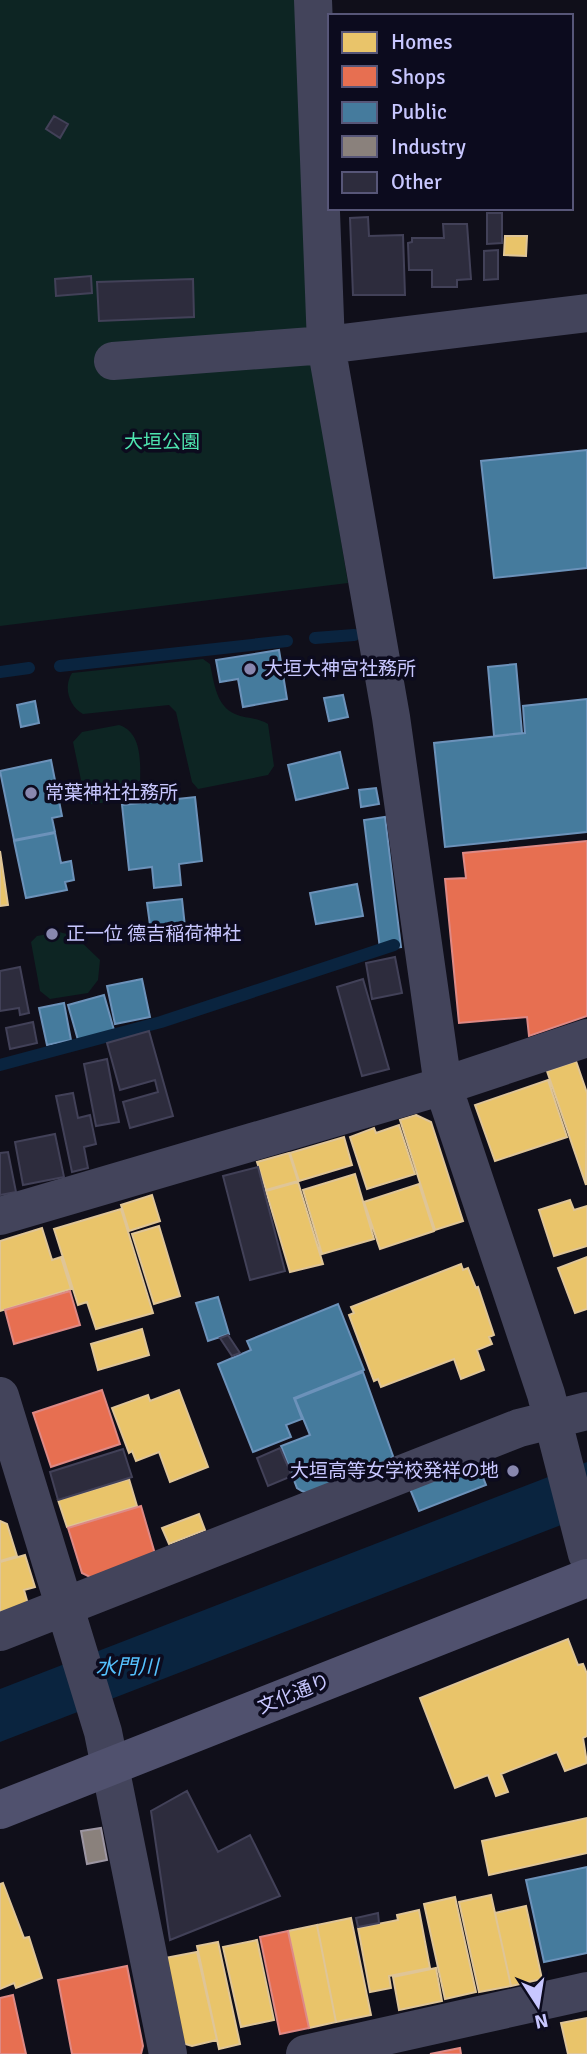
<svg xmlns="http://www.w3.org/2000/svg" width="587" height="2054" font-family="Signika,'Noto Sans JP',sans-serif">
  <rect width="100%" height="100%" fill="#100f1a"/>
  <path fill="#0d2523" d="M0,0h298l9,336 41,247 -348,43z
    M203,659l7,5c4,18 6,42 25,50 11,5 22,3 33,10l6,42 -6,9 -70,14 -6,-7 -16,-70 -7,-7 -86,9c-14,-8 -20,-27 -11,-41z
    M119,725c25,8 21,42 21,64l-9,11 -40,4 -6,-5 -12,-57 9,-10z
    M59,932l16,4 25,24 -2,20 -10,13 -38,6 -10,-8 -9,-49 6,-6z"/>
  <path fill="#0a243f" d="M587,1462v53l-587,227v-53z"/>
  <path fill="#e9c46a" stroke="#dfc597" stroke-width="2" d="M505,236h22l-1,20 -22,-1z
    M0,851l8,54 -8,1z
    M576,1061l11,32 -1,92 -39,-114z
    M548,1080l19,57 -72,24 -20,-56z
    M416,1115l15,7 32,99 -28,9 -35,-110z
    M399,1125l16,49 -48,15 -17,-52 24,-9 2,5z
    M344,1137l8,28 -53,16 -9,-28z
    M289,1153l9,28 -32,9 -9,-28z
    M355,1174l19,65 -52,15 -19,-64z
    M298,1182l25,82 -33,8 -24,-81z
    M419,1184l15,47 -54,18 -16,-47z
    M152,1195l8,26 -31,10 -8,-26z
    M570,1200l4,10 13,-4v40l-33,10 -15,-46z
    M121,1209l32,104 -57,16 -9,-27 -9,3 -24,-76z
    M159,1226l21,70 -26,8 -22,-70z
    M42,1228l10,32 9,-3 10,32 -71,22v-70z
    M587,1257v52l-12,4 -17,-45z
    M461,1264l2,6 5,-2 8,20 2,-1 16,48 -5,2 3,7 -15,6 7,20 -23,9 -7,-20 -73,28 -3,-8 -4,2 -25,-66 5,-2 -3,-6z
    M142,1329l7,26 -51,15 -7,-26z
    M179,1390l29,77 -38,15 -11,-30 -23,9 -4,-10 -3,2 -17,-45 36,-13 2,6z
    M129,1479l8,27 -70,21 -9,-27z
    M199,1514l6,16 -36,14 -7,-16z
    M0,1521l7,3 10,32 -17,5z
    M25,1555l10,32 -11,3 4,14 -28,8v-50z
    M568,1639l10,26 5,-1 4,10v62l-4,2 4,25 -22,8 -8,-19 -56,22 7,18 -12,4 -8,-21 -33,13 -35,-90z
    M587,1818v35l-98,22 -7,-34z
    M3,1883l21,55 5,-1 13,41 -26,10 -2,-5 -14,6v-105z
    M491,1895l20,91 -32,6 -20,-90z
    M455,1897l21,95 -31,7 -21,-95z
    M526,1906l16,73 -31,7 -16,-73z
    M419,1910l11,58 -41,8 2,12 -21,4 -12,-64 40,-8 -1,-5z
    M351,1918l20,97 -35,7 -19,-97z
    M317,1925l19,97 -27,6 -21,-97z
    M257,1940l17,80 -33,7 -18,-80z
    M218,1942l22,102 -21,5 -22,-103z
    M197,1952l20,88 -25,6 -10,-3 -17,-85z
    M436,1968l6,33 -43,9 -6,-33z
    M587,2018v36h-19l-7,-31z"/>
  <path fill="#e76f51" stroke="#de8985" stroke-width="2" d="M587,841v175l-58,20 -2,-19 -68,6 -14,-144 21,-1 -3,-25z
    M70,1291l10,34 -66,19 -9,-34z
    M102,1390l18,54 -69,23 -18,-54z
    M141,1506l14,48 -63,24 -10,-5 -14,-45z
    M288,1931l21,97 -29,6 -20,-97z
    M127,1966l16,80 -2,8h-69l-14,-74z
    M13,1995l13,59h-26v-56z
    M460,2048l1,6h-31z"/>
  <path fill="#457b9d" stroke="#6c92ba" stroke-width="2" d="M587,450v118l-93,10 -13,-117z
    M279,650l8,49 -44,8 -5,-28 -18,3 -4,-22z
    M516,664l6,69 -28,3 -6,-69z
    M343,695l5,22 -19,4 -5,-23z
    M587,699v133l-142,15 -11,-104 91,-10 -2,-27z
    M35,701l4,22 -18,4 -4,-22z
    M340,752l8,36 -52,12 -8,-35z
    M51,760l11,56 -10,2 3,14 -41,8 -14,-69z
    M376,788l3,16 -18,3 -2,-17z
    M195,797l7,64 -23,3 2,21 -27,3 -2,-21 -23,3 -7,-65z
    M385,817l16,130 -21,2 -16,-129z
    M55,833l6,30 10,-2 3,19 -9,2 2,8 -41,8 -12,-57z
    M357,884l6,32 -47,8 -6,-31z
    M182,899l4,37 -34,4 -5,-37z
    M142,979l8,38 -35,7 -8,-38z
    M104,995l10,35 -36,10 -10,-35z
    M64,1003l7,37 -24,5 -8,-37z
    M218,1297l11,37 -21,7 -12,-38z
    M338,1304l26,66 -70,28 8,21 -16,6 5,12 -38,15 -35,-88 33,-14 -4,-9z
    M363,1372l30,84 -4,5 -82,32 -5,-2 -5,-3 -16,-42 29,-11 -15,-36z
    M477,1462l9,23 -67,26 -9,-22z
    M587,1867v86l-43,9 -18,-82z"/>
  <path fill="#8a817c" stroke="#9d96a3" stroke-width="2" d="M101,1828l6,32 -20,4 -6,-33z"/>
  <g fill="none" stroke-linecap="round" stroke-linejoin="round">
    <path stroke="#0a243f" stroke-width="12" d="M315,638l39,-3
      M60,666l227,-25
      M0,672l29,-4
      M0,1065l161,-43 233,-77"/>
  </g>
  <path fill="#2d2c3d" stroke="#424158" stroke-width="2" d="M54,116l14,8 -8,14 -14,-9z
    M487,213h15v30l-15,1z
    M368,217l1,19 34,-1 2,60h-52l-3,-77z
    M443,224h24l4,55 -14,1v7h-25v-17h-23l-1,-27 4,-1v-4h32z
    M498,250v29l-14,1v-29z
    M91,276l1,17 -36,3 -1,-17z
    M193,279l1,38 -95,4 -2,-39z
    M395,957l7,36 -30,6 -6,-36z
    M20,967l9,46 -9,2 -1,-7 -19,3v-40z
    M363,979l26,90 -27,7 -25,-89z
    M33,1022l4,21 -27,6 -4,-21z
    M149,1031l24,85 -43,12 -7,-26 35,-10 -3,-12 -35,10 -13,-47z
    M107,1059l12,63 -23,4 -12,-62z
    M73,1093l5,25 12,-3 6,29 -12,3 4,21 -16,4 -16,-76z
    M55,1134l9,43 -41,8 -8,-43z
    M8,1152l8,40 -16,3v-42z
    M258,1167l27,104 -35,9 -27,-104z
    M228,1335l12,18 -8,3 -12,-18z
    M280,1448l12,28 -24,10 -11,-28z
    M123,1449l9,28 -74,23 -8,-28z
    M187,1791l31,61 32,-17 30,61 -110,44 -19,-129z
    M378,1913l1,10 -21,4 -2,-9z"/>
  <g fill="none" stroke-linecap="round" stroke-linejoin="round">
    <path stroke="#43445b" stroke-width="38" d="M313,0l13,345 65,372 52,369 103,308 41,160
      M113,361l213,-16 261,-32
      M0,1216l443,-130 144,-48
      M0,1396l103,336 65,322
      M0,1632l519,-204 68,-17
      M305,2054l282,-63"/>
    <path stroke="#50516e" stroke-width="38" d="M0,1810l587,-232"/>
  </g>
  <g fill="#8887af" stroke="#0c0b1e" stroke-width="2.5">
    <circle cx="250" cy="669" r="7"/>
    <circle cx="31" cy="793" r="7"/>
    <circle cx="52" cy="934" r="7"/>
    <circle cx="513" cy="1471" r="7"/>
  </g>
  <g text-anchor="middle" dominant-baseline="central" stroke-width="7" stroke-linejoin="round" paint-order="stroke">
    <g font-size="19" fill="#4ee4af" stroke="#0c0b1e">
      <text x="162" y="442">大垣公園</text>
    </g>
    <g font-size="19" fill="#c8c7ff" stroke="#0c0b1e" text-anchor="start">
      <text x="264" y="669">大垣大神宮社務所</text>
      <text x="45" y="793">常葉神社社務所</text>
      <text x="66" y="934">正一位 德吉稲荷神社</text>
      <text x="499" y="1471" text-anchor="end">大垣高等女学校発祥の地</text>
    </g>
    <g font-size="19" fill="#c8c7ff" stroke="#0c0b1e">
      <text transform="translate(294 1694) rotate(-22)">文化通り</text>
    </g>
    <g font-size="21" font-style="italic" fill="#55c2ff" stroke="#0c0b1e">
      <text x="127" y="1667">水門川</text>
    </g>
  </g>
  <rect x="328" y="14" width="245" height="196" fill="#0c0b1e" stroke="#575678" stroke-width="2"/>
  <rect x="342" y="32" width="35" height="21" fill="#e9c46a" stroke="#575678" stroke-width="2"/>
  <text x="391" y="49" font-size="21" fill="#c8c7ff">Homes</text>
  <rect x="342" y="66" width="35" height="21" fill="#e76f51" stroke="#575678" stroke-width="2"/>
  <text x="391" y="84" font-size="21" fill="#c8c7ff">Shops</text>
  <rect x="342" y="102" width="35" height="21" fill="#457b9d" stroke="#575678" stroke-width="2"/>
  <text x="391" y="119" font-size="21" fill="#c8c7ff">Public</text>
  <rect x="342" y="136" width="35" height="21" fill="#8a817c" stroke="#575678" stroke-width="2"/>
  <text x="391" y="154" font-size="21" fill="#c8c7ff">Industry</text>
  <rect x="342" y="172" width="35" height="21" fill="#2d2c3d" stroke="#575678" stroke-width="2"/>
  <text x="391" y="189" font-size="21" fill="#c8c7ff">Other</text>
  <g transform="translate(538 2005) rotate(168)" stroke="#0c0b1e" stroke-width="5" paint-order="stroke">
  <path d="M0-5L12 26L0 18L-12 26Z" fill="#c8c7ff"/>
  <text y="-10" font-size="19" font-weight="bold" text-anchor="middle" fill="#c8c7ff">N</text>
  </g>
</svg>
